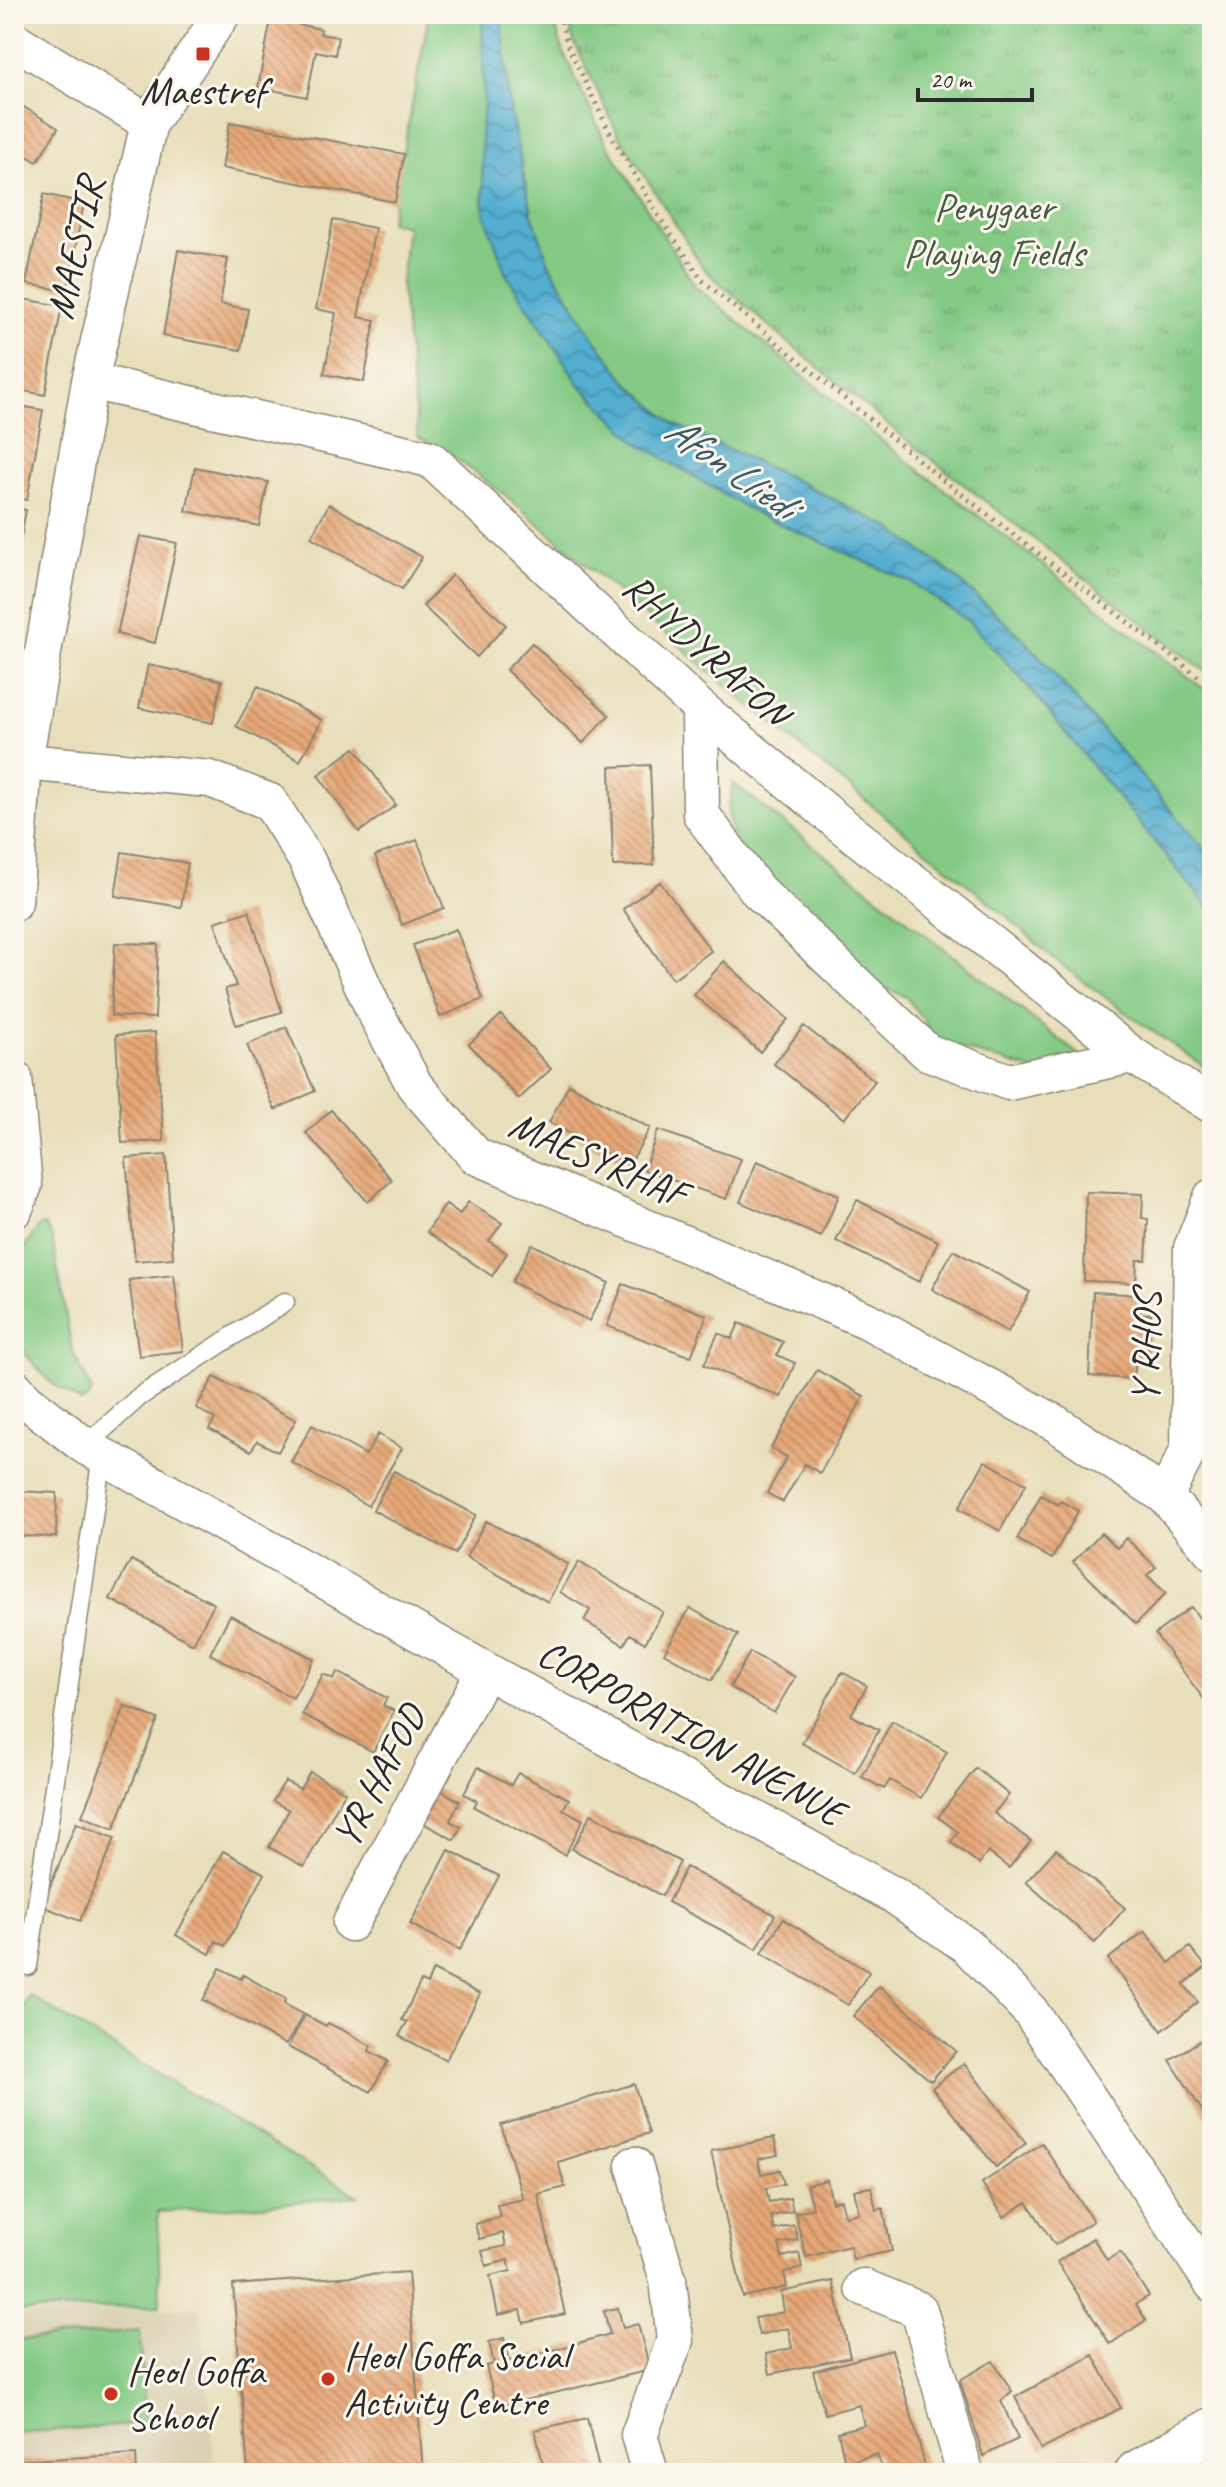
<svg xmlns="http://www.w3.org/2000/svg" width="1226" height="2487" font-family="Caveat,sans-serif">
  <defs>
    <pattern id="park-tufts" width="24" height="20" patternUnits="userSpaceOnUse" patternTransform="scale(2)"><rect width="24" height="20" fill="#84ca85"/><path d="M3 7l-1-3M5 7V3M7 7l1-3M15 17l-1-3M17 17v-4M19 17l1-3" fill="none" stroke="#6ca46d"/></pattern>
    <pattern id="water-waves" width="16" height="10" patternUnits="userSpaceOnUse" patternTransform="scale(2)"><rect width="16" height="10" fill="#52aed0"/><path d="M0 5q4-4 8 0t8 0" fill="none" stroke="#448ea9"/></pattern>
    <pattern id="building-back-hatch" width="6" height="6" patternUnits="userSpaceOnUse" patternTransform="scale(2)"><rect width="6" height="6" fill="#e6a777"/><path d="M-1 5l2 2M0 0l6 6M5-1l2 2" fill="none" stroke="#bb8862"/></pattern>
  </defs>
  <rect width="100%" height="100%" fill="#fbf7ec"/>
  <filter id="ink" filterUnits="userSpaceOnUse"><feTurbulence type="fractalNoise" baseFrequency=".0125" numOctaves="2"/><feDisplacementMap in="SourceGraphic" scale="16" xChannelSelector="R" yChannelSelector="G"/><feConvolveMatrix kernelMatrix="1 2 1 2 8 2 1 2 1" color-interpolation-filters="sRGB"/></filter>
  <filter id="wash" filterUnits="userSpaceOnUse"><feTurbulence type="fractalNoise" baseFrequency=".006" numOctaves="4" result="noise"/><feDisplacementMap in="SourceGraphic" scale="32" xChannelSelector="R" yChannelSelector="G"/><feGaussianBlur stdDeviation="1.8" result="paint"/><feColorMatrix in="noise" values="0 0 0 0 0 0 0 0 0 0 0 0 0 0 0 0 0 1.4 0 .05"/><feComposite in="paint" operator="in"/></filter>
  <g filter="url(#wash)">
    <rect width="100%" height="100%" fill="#e8deba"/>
    <path fill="#d9d0b1" d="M201,2307l14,166h-201v-157z"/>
    <path fill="#84ca85" stroke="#587a58" stroke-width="2" d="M429,14h53l2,91 -3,24 3,82 22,63 74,111 58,58 115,69 158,70 57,39 49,52 195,239v160l-83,-57 -78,-58 -46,-42 -268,-220 -228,-197 -58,-43 -33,-18 -17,-154 6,-57 -17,-4z
      M501,14h51l11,37 41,88 91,147 198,164 319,245v163l-188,-219 -77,-69 -58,-43 -100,-50 -115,-53 -46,-41 -36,-48 -43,-71 -17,-50 -22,-103z
      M733,783l346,272 -43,16 -101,-30 -10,-19 -19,-25 -35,-16 -58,-62 -23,-8 -56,-68 -6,-31z
      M40,1225h5l7,13 20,112 20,41 -3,7 -8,4 -31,-20 -29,-33 -7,-11v-76z
      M30,1996l328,200 -95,9 -105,7 2,94 -146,6v-289z
      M140,2331l6,93 -132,9v-93z"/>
    <path fill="url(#park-tufts)" stroke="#587a58" stroke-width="2" d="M566,14h646v663l-308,-239 -126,-104 -74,-65 -86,-135 -44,-92z"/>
    <path fill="url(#water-waves)" stroke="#3e6c7e" stroke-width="2" d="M482,14h19l9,97 22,103 17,50 43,71 36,48 46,41 115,53 100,50 58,43 77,69 188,219v54l-195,-239 -49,-52 -57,-39 -158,-70 -115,-69 -58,-58 -74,-111 -22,-63 -3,-82 3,-24z"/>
    <g id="blocks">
      <path fill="url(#building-back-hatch)" d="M271,19l50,10 -1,5 18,3 -3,18 -19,-4 -9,46 -49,-10z
        M14,101l44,27 -21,34 -23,-14z
        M230,122l174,32 -9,48 -173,-34z
        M44,194l40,9 -17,88 -41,-7z
        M333,220l42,8 -17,89 17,3 -11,62 -40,-8 12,-61 -20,-4z
        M178,250l50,9 -8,45 28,5 -7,41 -78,-14z
        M23,299l39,7 -17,89 -31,-6v-67l4,1z
        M14,405l29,5 -16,90 -13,-3z
        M195,467l73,15 -9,44 -73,-15z
        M329,504l93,53 -20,32 -91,-52z
        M14,508l12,2 -11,59h-1z
        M140,536l37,7 -22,100 -38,-9z
        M452,575l54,50 -29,32 -54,-51z
        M532,643l77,72 -26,28 -77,-73z
        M148,665l74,15 -9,43 -74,-15z
        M258,686l64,34 -22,41 -64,-35z
        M355,748l41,57 -37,27 -41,-57z
        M650,765l4,100 -41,1 -3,-99z
        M417,840l27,68 -42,17 -27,-69z
        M122,852l66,11 -7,44 -66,-11z
        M660,882l51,69 -38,28 -50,-70z
        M249,911l33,101 -46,13 -11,-36 11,-3 -21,-64z
        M456,929l27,70 -43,18 -27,-72z
        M115,943l43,1 -3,74 -44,-2z
        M724,961l64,58 -28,33 -66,-57z
        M501,1015l50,54 -32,30 -50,-55z
        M804,1026l71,55 -31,38 -70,-55z
        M286,1027l29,64 -40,19 -28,-65z
        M155,1032l9,109 -42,2 -6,-108z
        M569,1084l81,44 -21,38 -80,-44z
        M331,1110l61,70 -24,22 -62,-69z
        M658,1130l83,29 -15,40 -82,-29z
        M166,1155l7,103 -38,3 -9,-103z
        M757,1161l82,34 -18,42 -81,-35z
        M1086,1192l57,2 -1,24 6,1 -1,24 -1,17h-9l-1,23 -52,-2z
        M857,1200l81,41 -19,41 -83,-41z
        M468,1202l34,21 -13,18 18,12 -15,23 -65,-44 19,-28 14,10z
        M532,1244l77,39 -20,38 -77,-39z
        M953,1250l77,42 -22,40 -76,-43z
        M174,1275l9,76 -44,5 -10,-76z
        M623,1284l84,31 -16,42 -84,-31z
        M1093,1292l49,3 -2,19h11l-2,27 -3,18h-10l-2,20 -45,-3z
        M739,1323l44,19 -6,13 18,8 -14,34 -77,-32 14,-32 14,6z
        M817,1370l47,26 -44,77 -15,-9 -22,38 -16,-9 20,-36 -16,-9z
        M214,1377l82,43 -18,32 -21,-11 -6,10 -42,-22 6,-10 -19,-11z
        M312,1425l54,30 12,-21 24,14 -34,58 -77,-44z
        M985,1461l41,23 -26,47 -41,-23z
        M394,1471l82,44 -21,39 -82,-44z
        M14,1491l43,2 -1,44 -42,-1z
        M1041,1495l17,10 3,-4 17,10 -26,48 -35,-20z
        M486,1521l82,43 -20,38 -82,-45z
        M1101,1533l16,15 9,-10 30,29 -9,8 19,18 -30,31 -63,-62z
        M131,1560l83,44 -21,40 -83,-45z
        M579,1562l84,50 -18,31 -15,-9 -6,11 -23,-14 -17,-10 6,-11 -30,-18z
        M1191,1607l21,28v69l-3,2 -54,-72z
        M690,1608l48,27 -26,45 -48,-27z
        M230,1615l84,44 -21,39 -83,-44z
        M750,1652l45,25 -21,36 -44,-26z
        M337,1672l50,26 -4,7 11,6 -21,41 -71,-38 21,-40 11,5z
        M842,1672l25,14 -16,29 28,15 -24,43 -53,-30z
        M125,1706l33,13 -44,110 -32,-13z
        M892,1721l55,31 -26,46 -31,-18 -6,9 -22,-12z
        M478,1767l33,18 7,-12 51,26 -6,10 20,11 -18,35 -91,-48 3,-6 -13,-7z
        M976,1768l33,27 -15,18 37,28 -22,27 -21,-16 -9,12 -28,-22 7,-10 -20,-15z
        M310,1772l35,20 -41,75 -35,-20 20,-37 -16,-9 12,-20 15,8z
        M432,1786l28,15 -10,20 11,6 -7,13 -40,-22z
        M591,1814l89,48 -18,34 -90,-47z
        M76,1823l39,15 -35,83 -38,-15z
        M1056,1849l69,59 -30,35 -69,-61z
        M449,1850l50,26 -39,74 -50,-26z
        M223,1851l42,23 -40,72 -9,-5 -6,13 -34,-19z
        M686,1867l89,48 -18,34 -89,-47z
        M783,1919l86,53 -21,33 -86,-52z
        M1145,1931l24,32 21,-16 16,20 -22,17 14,18 -36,29 -54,-72z
        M220,1968l21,11 2,-4 43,24 -2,5 19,10 -17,31 -83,-45z
        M433,1970l47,24 -34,66 -47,-24 8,-14 -5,-2 9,-19 10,-20 6,3z
        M879,1986l77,65 -25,30 -78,-65z
        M305,2015l21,11 2,-3 20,10 23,13 -2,5 19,10 -17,31 -83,-45z
        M1209,2035l3,5v86l-42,-66z
        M964,2063l62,80 -30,24 -64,-79z
        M634,2084l15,49 -91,29 7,25 -27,7 27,120 -41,9 -3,-13 -23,5 -8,-39 21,-5 -3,-11 -22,6 -4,-15 24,-5 -3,-13 -24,6 -4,-15 25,-7 -3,-12 26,-6 -22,-74z
        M774,2138l4,17 -20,4 3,15 19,-4 4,14 -18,4 3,14 21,-4 3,13 -22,5 3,14 20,-5 4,15 -19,4 3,13 17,-4 3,15 -18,4 3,15 -44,10 -32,-146z
        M1042,2143l51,78 -38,24 -28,-43 -23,15 -22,-34z
        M827,2180l5,22 9,-2 4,16 14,-3 -5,-23 17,-3 5,23 7,-2 9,43 -39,8 -3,-13 -44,11 -11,-44 18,-5 -6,-23z
        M1093,2238l14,22 13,-8 29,44 -13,8 10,16 -36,24 -53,-82z
        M408,2272l15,201h-175l-15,-188z
        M833,2281l17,76 -80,17 -4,-20 26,-6 -4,-20 -29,7 -4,-17 29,-6 -3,-20z
        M618,2308l5,20 15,-4 12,46 -154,37 -10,-41 8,-2 -5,-22 15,-4 6,23 33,-8 67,-19 -6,-23z
        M892,2350l22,74 13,49h-44l-6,-19 -32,9 -7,-31 26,-7 -5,-20 -34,9 -12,-43z
        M1093,2355l28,53 -80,42 -26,-53z
        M993,2361l19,30 -11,10 17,38 -35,17 -23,-76z
        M587,2418l13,55h-55l-10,-43z
        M136,2454l1,19h-123v-12z"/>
    </g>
  </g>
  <g filter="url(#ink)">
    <use href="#blocks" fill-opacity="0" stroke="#8a8472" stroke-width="2"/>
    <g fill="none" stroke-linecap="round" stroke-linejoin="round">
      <g stroke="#8a8472" stroke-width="21">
        <path id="lane" d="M85,1446l54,-49 146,-95
          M28,1966l74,-511"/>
      </g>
      <g stroke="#8a8472" stroke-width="39">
        <path id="street" d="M14,40l135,83
          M90,381l340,78 270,249 138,114 294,233 80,50
          M700,708l1,106 57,77 169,161 82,30 123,-27
          M24,762l186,17 60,23 37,59 66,147 42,78 61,70 390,164 189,103 110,73 47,55
          M14,902l10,-140 66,-381 59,-258 73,-109
          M14,1078l10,107 -10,25
          M14,1387l13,14 58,45 400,224 410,226 72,50 63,65 182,272
          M1165,1496l24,-47 3,-201 20,-51
          M351,1923l134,-253
          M634,2165l34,115 7,60 -36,95 11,38
          M863,2287l56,23 46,163"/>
      </g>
      <g stroke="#8a8472" stroke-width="47">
        <path id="secondary" d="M1137,2473l75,-43"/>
      </g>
      <path stroke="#8a8472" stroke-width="5" stroke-dasharray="2 6" stroke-linecap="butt" d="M560,14l7,30 42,87 52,89 41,60 242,201 268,206"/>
      <use href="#lane" stroke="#fff" stroke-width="18"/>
      <use href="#street" stroke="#fff" stroke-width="36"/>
      <use href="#secondary" stroke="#fff" stroke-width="44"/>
    </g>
  </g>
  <g fill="#c8321e" stroke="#fbf7ec" stroke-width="3">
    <rect x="195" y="46" width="16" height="16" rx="4"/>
    <circle cx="328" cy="2379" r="8"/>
    <circle cx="111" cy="2394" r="8"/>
  </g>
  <g text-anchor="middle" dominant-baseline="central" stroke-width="6" stroke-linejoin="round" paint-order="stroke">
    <g font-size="40" fill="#2b2b2b" stroke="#fbf7ec" text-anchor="start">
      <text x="203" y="91" text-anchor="middle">Maestref</text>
      <text x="344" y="2356">Heol Goffa Social<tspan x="344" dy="46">Activity Centre</tspan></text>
      <text x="127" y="2371">Heol Goffa<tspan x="127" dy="46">School</tspan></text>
    </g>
    <g font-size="40" fill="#465b46" stroke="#fbf7ec">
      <text x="994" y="207">Penygaer<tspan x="994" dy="46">Playing Fields</tspan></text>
    </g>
    <g font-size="40" fill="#2b2b2b" stroke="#fbf7ec">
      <text transform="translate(75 248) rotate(-77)">MAESTIR</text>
      <text transform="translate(706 650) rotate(42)">RHYDYRAFON</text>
      <text transform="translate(598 1159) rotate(23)">MAESYRHAF</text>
      <text transform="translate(1146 1347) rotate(-89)">Y RHOS</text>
      <text transform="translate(691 1733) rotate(29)">CORPORATION AVENUE</text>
      <text transform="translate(379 1776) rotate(-62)">YR HAFOD</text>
    </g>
    <g font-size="42" font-style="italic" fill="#395965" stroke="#fbf7ec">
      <text transform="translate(731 467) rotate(35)">Afon Lliedi</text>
    </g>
  </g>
  <rect width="1226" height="2487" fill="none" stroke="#fbf7ec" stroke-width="48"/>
  <path d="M918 88v12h114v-12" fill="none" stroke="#2b2b2b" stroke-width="4"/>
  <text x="930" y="88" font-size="24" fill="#2b2b2b" stroke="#fbf7ec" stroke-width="6" paint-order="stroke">20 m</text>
</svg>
